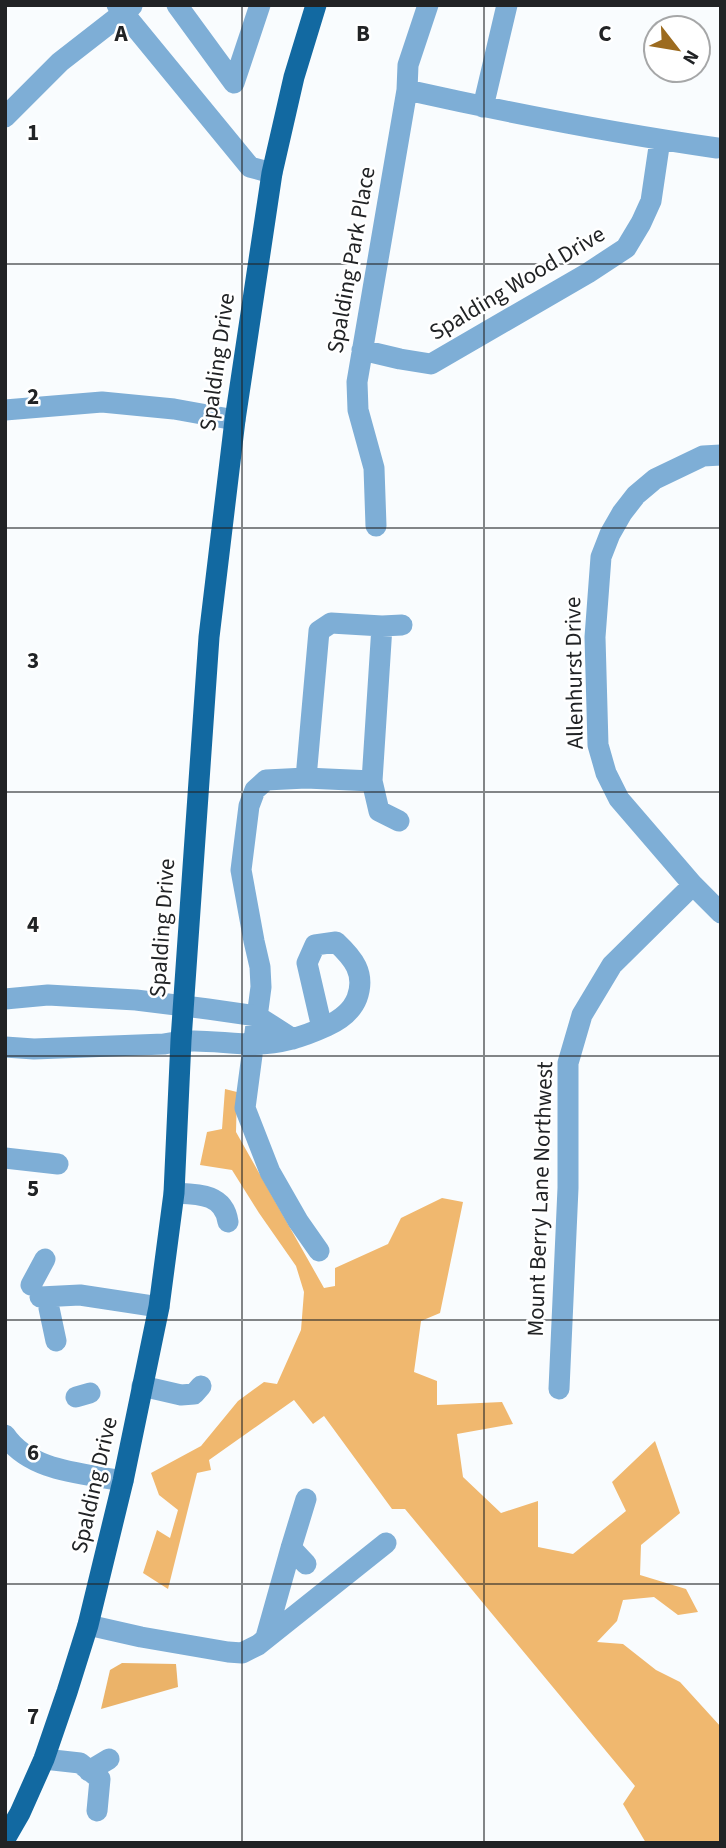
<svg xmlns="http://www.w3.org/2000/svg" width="726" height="1848" font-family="'Source Sans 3',sans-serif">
  <rect width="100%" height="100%" fill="#f9fcfe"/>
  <path fill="#f0b86f" d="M225,1089l12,3 -1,40 88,156 11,-2v-18l53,-24 13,-26 41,-20 21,4 -23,111 -19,8 -7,51 23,9v24l65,-3 11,22 -56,10 6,43 38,36 37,-12v46l35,7 53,-43 -14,-29 43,-41 25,72 -39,32 -1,30 46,14 12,23 -20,3 -24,-18 -31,3 -6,21 -20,21 26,2 33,26 24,12 41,45v116h-75l-23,-39 12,-18 -230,-277h-13l-68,-93 -11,8 -19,-24 -85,60 2,10 -14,3 -29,116 -25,-16 14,-43 13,8 8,-28 -19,-15 -8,-22 50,-27 37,-45 26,-19 13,2 24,-54 3,-38 -8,-26 -37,-53 -27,-43 -32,-5 7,-33 15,-3z"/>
  <path fill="#ebb369" d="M122,1663l54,1 2,23 -77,22 9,-39z"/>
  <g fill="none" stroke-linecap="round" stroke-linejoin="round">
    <path stroke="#7eaed6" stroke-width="21" d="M117,5l133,162 22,6
      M177,5l57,78 26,-78
      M407,90c103,23 206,43 310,58
      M483,107l24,-102
      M5,117l55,-55 72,-56
      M362,350l38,9 31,5 157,-91 38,-25 15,-25 10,-22 9,-61
      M5,410l97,-8 72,7 61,11
      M721,455l-18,1 -48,23 -19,16 -14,18 -12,21 -9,23 -6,80 3,108 8,28 13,26 74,86 28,28
      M376,526l-2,-58 -16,-58 -1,-28 50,-292 1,-25 20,-60
      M382,626l-10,155 7,30 20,10
      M306,778l13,-147 12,-8 51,3 20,-1
      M5,999l43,-4 88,5 72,9 49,7 36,23
      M5,1047l29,2 130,-5c30,-7 60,0 91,0 26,0 48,-7 72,-18 13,-6 25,-15 30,-28 9,-25 -4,-40 -21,-56l-21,3 -8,18 15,65
      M5,1158l53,6
      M174,1193c23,1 50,0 54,29
      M319,1251l-21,-30 -28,-49 -25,-64 16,-121 -1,-20 -6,-26 -13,-71 8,-64 6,-16 11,-10 40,-2 66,3
      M31,1285l14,-26
      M40,1297l40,-2 79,12
      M49,1308l7,33
      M142,1386l39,9 13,-1 7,-8
      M559,1389l9,-201v-125l14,-48 30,-50 81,-80
      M76,1397l14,-4
      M5,1435c25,37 78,38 118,46
      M291,1548l15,16
      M88,1625l53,12 87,15 14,1 16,-8 128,-102
      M266,1637l25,-89 15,-49
      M44,1759l36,4 20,16 -3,32
      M89,1771l20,-12"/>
    <path stroke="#1269a1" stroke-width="21" d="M5,1839l15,-26 24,-54 23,-67 21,-67 35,-144 36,-174 15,-114 7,-153 28,-403 26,-217 37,-247 22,-96 22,-72"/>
  </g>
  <path fill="none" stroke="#212325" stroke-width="2" stroke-opacity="0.55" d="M242,5v1838M484,5v1838M5,264h716M5,528h716M5,792h716M5,1056h716M5,1320h716M5,1584h716"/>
  <g text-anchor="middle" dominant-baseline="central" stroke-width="5" stroke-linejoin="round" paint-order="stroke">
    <g font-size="23" fill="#212325" stroke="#fff">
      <text transform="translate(351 260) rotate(-80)">Spalding Park Place</text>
      <text transform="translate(517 283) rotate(-31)">Spalding Wood Drive</text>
      <text transform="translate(217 362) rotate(-82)">Spalding Drive</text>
      <text transform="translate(574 673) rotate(-91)">Allenhurst Drive</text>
      <text transform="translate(162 928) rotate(-86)">Spalding Drive</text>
      <text transform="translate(540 1199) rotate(-88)">Mount Berry Lane Northwest</text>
      <text transform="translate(94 1485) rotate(-77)">Spalding Drive</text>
    </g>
  </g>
  <g font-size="23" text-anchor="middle" font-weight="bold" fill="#212325" stroke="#fff" stroke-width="5" stroke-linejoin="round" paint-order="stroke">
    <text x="121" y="41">A</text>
    <text x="363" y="41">B</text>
    <text x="605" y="41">C</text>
    <text x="33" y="140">1</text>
    <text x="33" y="404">2</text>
    <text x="33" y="668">3</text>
    <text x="33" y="932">4</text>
    <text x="33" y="1196">5</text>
    <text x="33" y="1460">6</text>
    <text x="33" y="1724">7</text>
  </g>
  <rect width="726" height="1848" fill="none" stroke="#212325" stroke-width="14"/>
  <g transform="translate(677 49) rotate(121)"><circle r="33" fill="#ffffff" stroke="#a6a7a8" stroke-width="2"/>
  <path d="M0-5L12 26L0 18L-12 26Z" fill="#9c6b1f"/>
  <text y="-10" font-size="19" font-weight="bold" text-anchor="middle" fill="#212325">N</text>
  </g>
</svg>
